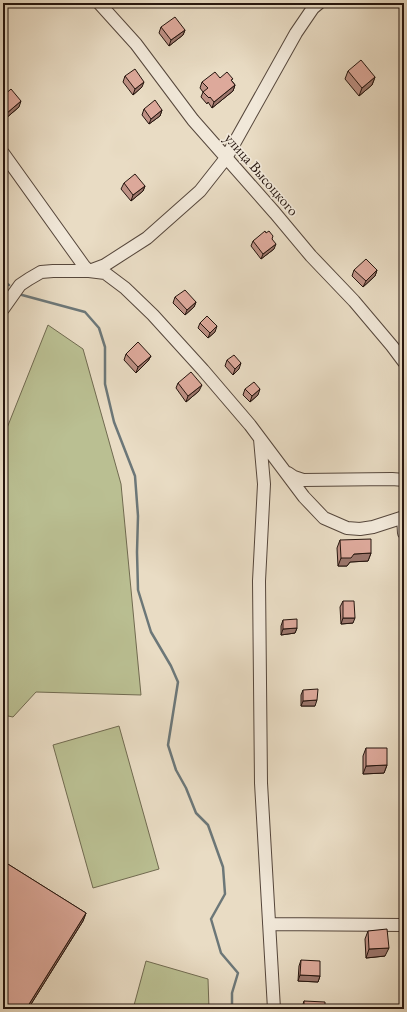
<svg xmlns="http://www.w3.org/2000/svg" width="407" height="1012" font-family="'EB Garamond',serif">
  <rect width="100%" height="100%" fill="#e9dcc4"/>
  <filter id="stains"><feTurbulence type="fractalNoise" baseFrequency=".005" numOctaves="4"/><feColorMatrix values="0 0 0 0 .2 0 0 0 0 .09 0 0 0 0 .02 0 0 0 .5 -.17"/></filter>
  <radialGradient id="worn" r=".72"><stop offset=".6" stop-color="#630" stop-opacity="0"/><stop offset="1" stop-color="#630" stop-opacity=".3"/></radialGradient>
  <path fill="#babf92" stroke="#706a50" d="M48,325l35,24 38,135 20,211 -105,-3 -23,25 -10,-2v-277z
    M119,726l40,143 -66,19 -40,-143z
    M146,961l62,18 1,30h-76z"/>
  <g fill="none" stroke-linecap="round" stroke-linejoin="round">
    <path stroke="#6c7778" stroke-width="2.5" d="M3,281l6,4
      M22,295l63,17 14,16 6,19v37l9,38 21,54 3,40 -1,36 1,38 13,42 20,34 7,16 -10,63 8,25 10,18 10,25 12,12 15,42 2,27 -14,25 10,34 17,20 -6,20v16"/>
    <g stroke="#56473c" stroke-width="14">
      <path id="minor" d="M99,3l37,41 57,76 82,93 36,43 43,45 38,45 12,16
        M3,153l81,113 5,5 16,2 20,15 28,27 50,55 47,55 54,72 20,21 23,10 13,1 13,-2 31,-10
        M3,309l17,-24 9,-6 12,-7 12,-1h36l16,-6 42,-27 53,-47 26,-33 70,-125 17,-25 6,-5
        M260,439l4,45 -5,97 2,202 13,226
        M288,473l6,4 9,3 89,-1 12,1
        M403,517l1,16
        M269,924l135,1"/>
    </g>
    <use href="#minor" stroke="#f1e8d9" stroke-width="12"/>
  </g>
  <path fill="#be9185" stroke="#25150e" d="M161,27l24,3 -2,5 -14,11 -10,-13z
    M348,71l27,6 -3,8 -13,11 -14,-17z
    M125,76l17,11 -9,8 -10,-13z
    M220,78l12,3 3,4 -2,6 -21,17 -4,-6 -1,2 -6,-7 2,-5 -3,-4 2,-6z
    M3,96l16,11 -14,12 -2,-2z
    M144,109l18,1 -2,6 -11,8 -7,-9z
    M124,183l21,3 -2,5 -12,10 -10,-12z
    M266,233l6,6 2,10 -13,10 -10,-13 2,-5z
    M354,270h23l-2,6 -12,11 -11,-11z
    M175,297l21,5 -2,5 -9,8 -12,-12z
    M200,323l15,9 -7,6 -10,-10z
    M126,354l25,2 -3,5 -12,12 -12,-13z
    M227,360l12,9 -6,6 -8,-9z
    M178,383l21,8 -13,11 -10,-14z
    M245,389l13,6 -8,7 -7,-7z
    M340,540l31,13 -3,8 -18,1 -3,4h-9l-1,-18z
    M343,601l10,22 -12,1 -1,-17z
    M283,620l14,8 -2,5 -14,2v-9z
    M303,690l12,16h-14v-11z
    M366,748l21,17 -3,8 -21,1v-18z
    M3,861l83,52 -3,8 -55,88h-25z
    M368,931l17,25 -19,2 -1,-19z
    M301,960l19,16 -2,6 -20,-1 1,-15z
    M304,1001l21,8h-23v-2z"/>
  <path fill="#9b766c" stroke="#25150e" d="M185,30l-2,5 -14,11 2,-6z
    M375,77l-3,8 -13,11 3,-8z
    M144,82l-2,5 -9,8 2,-6z
    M235,85l-2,6 -21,17 2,-6z
    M21,101l-2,6 -14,12 2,-6z
    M162,110l-2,6 -11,8 2,-5z
    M145,186l-2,5 -12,10 2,-6z
    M276,244l-2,5 -13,10 2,-5z
    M377,270l-2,6 -12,11 3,-6z
    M196,302l-2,5 -9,8 2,-5z
    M217,326l-2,6 -7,6 2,-5z
    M151,356l-3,5 -12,12 2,-6z
    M241,363l-2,6 -6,6 2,-6z
    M202,385l-3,6 -13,11 2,-6z
    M260,389l-2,6 -8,7 2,-6z
    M371,553l-3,8 -18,1 -3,4h-9l3,-8 13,-4z
    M343,618h12l-2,5 -12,1z
    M297,628l-2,5 -14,2 2,-6z
    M317,700l-2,6h-14l2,-5z
    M387,765l-3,8 -21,1 3,-8z
    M86,913l-3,8 -55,88h-2z
    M389,948l-4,8 -19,2 3,-9z
    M300,975l20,1 -2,6 -20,-1z"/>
  <path fill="#dda99b" stroke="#25150e" d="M175,17l10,13 -14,10 -10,-13z
    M361,60l14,17 -13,11 -14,-17z
    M135,69l9,13 -9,7 -10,-13z
    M215,72l5,6 7,-6 6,7 -2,1 4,5 -21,17 -4,-5 -1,1 -6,-6 5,-4 -6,-6z
    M11,89l10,12 -14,12 -4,-4v-13z
    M155,100l7,10 -11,9 -7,-10z
    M135,174l10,12 -12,9 -9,-12z
    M265,231l1,2 3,-2 4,5 -1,3 4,5 -13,10 -10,-13z
    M366,259l11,11 -11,11 -12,-11z
    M185,290l11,12 -9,8 -12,-13z
    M207,316l10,10 -7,7 -10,-10z
    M138,342l13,14 -13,11 -12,-13z
    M234,355l7,8 -6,6 -8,-9z
    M191,372l11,13 -14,11 -10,-13z
    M254,382l6,7 -8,7 -7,-7z
    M371,539v14l-17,1 -3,4h-10l-1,-18z
    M343,601h11l1,17h-12z
    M297,619v9l-14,1v-9z
    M318,689l-1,11 -14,1v-11z
    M366,748h21v17l-21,1z
    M3,861l83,52 -60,96h-12l-11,-7z
    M387,929l2,19 -20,1 -1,-18z
    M301,960l19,1v15l-20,-1z
    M304,1001l21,1v7h-21z"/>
  <g text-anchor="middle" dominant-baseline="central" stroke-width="3.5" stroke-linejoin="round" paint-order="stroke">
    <g font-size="15" fill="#25150e" stroke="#f1e8d9">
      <text transform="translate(262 174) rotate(49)">улица Высоцкого</text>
    </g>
  </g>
  <rect width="407" height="1012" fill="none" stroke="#e9dcc4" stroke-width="16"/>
  <rect x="4" y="4" width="399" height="1004" fill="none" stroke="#25150e" stroke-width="2"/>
  <rect x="8" y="8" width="391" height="996" fill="none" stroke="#25150e"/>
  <rect width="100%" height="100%" filter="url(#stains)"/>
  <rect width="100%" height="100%" fill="url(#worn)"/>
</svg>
